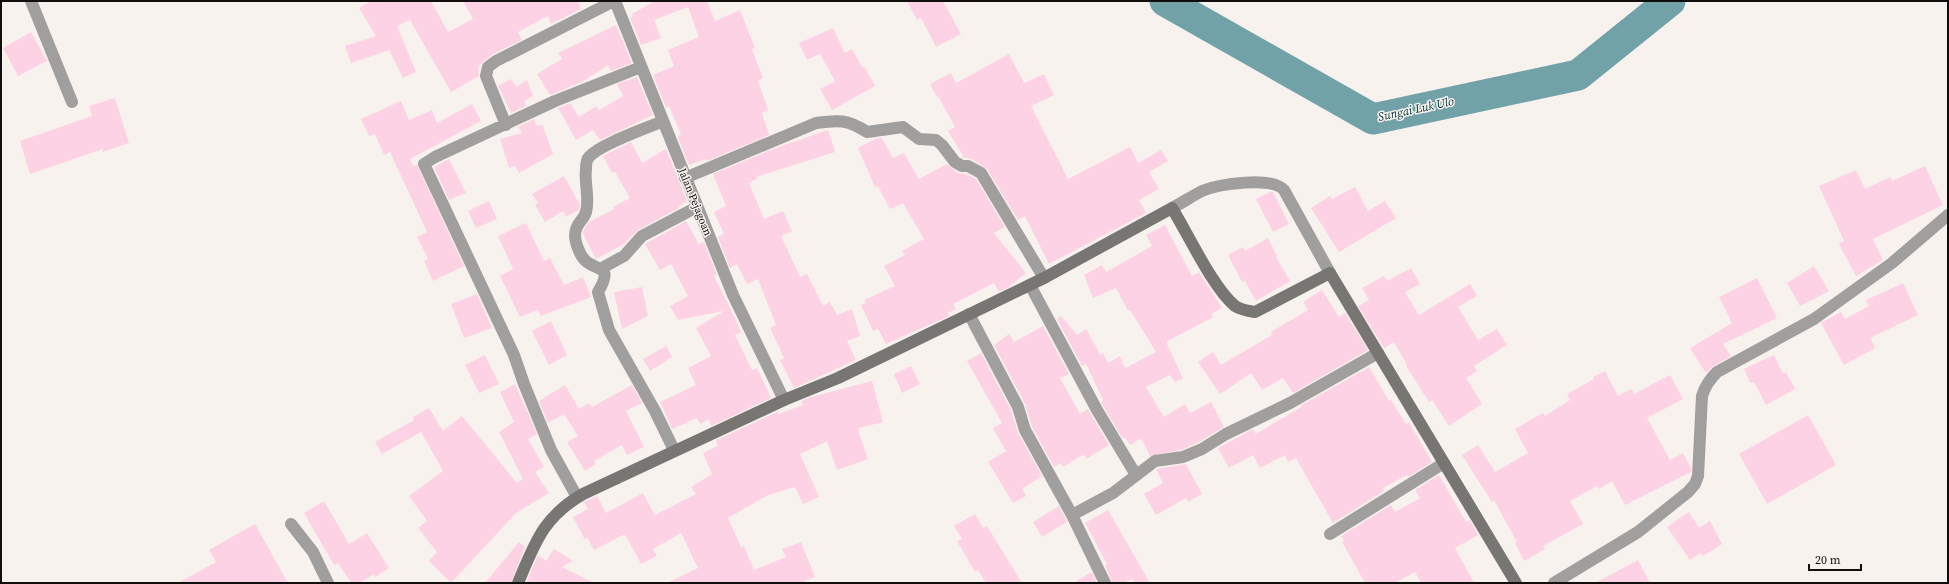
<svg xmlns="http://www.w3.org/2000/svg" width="1949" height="584" font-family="'Source Serif 4',serif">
  <rect width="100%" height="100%" fill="#f8f2ef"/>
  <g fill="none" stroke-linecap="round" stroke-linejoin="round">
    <path stroke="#70a2a7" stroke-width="31" d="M1165,1l208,118 205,-44 92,-74"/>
  </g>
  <path fill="#fdd2e4" d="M371,1h60l17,31 25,-13 -10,-18h115l3,8 -30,15 -3,-8 -30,16 4,8 -29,14 -9,7 -6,6 1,9 -28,16 -41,-72 -13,6 19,46 -13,6 -14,-28 -38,13 -6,-17 31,-10 -17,-28z
    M655,1h52l8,20 25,-11 15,38 -3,1 11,29 -5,3 10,29 -6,3 7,22 -62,26 -1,-2 -17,6 -10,-24 -1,-5 3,-1 -12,-29 -3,2 -13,-33 21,-9 -6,-16 31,-13 -11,-30 -34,13 7,18 -20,7 -11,-27 3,-2 -1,-2z
    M907,1h36l18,33 -25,13 -15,-29 -4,2z
    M616,25l16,38 -21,8 -3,-6 -26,17 -32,13 -13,-21 25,-15 -4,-6z
    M833,28l12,25 7,-4 10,18 2,-1 11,20 -43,24 -12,-21 15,-8 -15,-27 -13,6 -8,-17z
    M31,32l16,29 -29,15 -15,-28z
    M1009,54l15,29 20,-9 10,21 -23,11 37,73 62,-32 8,16 23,-13 7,11 -19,11 10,17 -20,11 7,13 -97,51 -24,-48 -7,4 -31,-51 -15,-10 -11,-2 2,-1 -15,-25 7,-4 -17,-31 -1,1 -7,-13 21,-11 5,10z
    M637,77l16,38 -53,25 -7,-10 -17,10 -18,-32 12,-5 9,14 17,-11 3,4 24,-14 -6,-12z
    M511,79l5,8 11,-7 6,16 -9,5 2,5 -15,7 -13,-27z
    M115,98l14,45 -26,9v-3l-73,25 -10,-33 72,-25 -3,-10z
    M401,101l8,19 23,-10 5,13 35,-19 9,17 -71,38 3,7 4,-1 47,101 -31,15 -9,-20 4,-2 -11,-22 10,-5 -37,-80 -6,3 -9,-21 -6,2 -8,-17z
    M534,119l3,7 5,-2 11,30 -34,19 -4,-7 -6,2 -9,-29 22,-6 -4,-6z
    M828,130l7,22 -79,25 1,2 -8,4 15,36 19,-8 9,20 -11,5 19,41 7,-3 16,32 7,-4 7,13 15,-6 8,27 -13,5 9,19 -62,28 -14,-28 4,-2 -14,-30 6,-3 -18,-46 -11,5 -10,-20 -7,4 -12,-31 6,-3 -10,-22 12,-6 -13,-32 60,-25z
    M877,138h5l11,20 11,-5 15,26 28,-15 11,9 8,1 10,5 29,48 -11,6 32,40 -17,14 -10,5 -5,-9 -41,21 3,5 -8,4 1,3 -63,28 -8,-15 -5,2 -12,-26 5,-2 -2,-3 31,-14 -11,-20 21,-11 -3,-4 22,-12 -21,-36 -13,6 -12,-23 -3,1 -17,-39z
    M631,142l11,21 24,-14 21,52 -9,6 1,1 -41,22 -14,14 -28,15 -13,-25 1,-5 5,-7 25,-13 -1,-2 17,-9 -15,-26 -3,1 -9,-17z
    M449,159l17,34 -17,7 -15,-33z
    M1925,166l18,39 -70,34 10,21 -27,16 -17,-32 5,-3 -25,-55 37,-16 9,19 25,-12 2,4z
    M564,176l16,29 -1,5 -13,7 -3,-6 -18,11 -10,-17 3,-2 -6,-9z
    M1355,187l13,24 17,-10 11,17 -57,34 -28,-44 19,-12 2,3z
    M1270,192h3l16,32 -16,8 -17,-33z
    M489,201l8,18 -21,9 -8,-17z
    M686,221l13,23 5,-2 13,33 -3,1 17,34 10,22 -6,3 17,35 5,-2 14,30 -60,28 -2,-7 -9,5 -3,-6 -25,11 -12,-27 36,-17 -8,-17 23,-12 -15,-28 28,-17 -46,9 -8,-14 18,-10 -17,-32 -11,6 -15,-26z
    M526,223l18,38 6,-3 14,27 19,-8 8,20 -50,19 -3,-6 -18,7 -20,-41 13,-7 -15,-33z
    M1165,225l27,51 7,-4 23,36 -11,6 2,3 -47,25 17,36 -8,4 -5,-7 -24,12 18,30 21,-13 5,9 21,-11 13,25 -25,15 -18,8 -31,6 -9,-18 -11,7 -6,-8 -2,1 -21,-36 2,-2 -17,-36 -4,2 -25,-47 4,-3 16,19 9,-6 14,25 3,-1 5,10 12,-7 5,12 31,-16 -26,-42 -2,1 -12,-23 -23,10 -9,-23 18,-10 4,7 46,-26 -6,-11z
    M1268,238l9,18 -1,1 14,24 -34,20 -11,-20 -3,1 -14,-27 15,-8 2,4z
    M1814,266l15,25 -29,15 -13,-23z
    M1411,268l9,16 -15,8 14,23 51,-31 7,12 -19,11 20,33 19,-11 10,16 -33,21 3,5 -11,7 16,26 -33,22 -17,-26 -3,2 -23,-36 1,-1 -13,-23 -10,6 -26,-42 11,-6 -7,-12 22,-12 3,5z
    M1757,278l20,40 -54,26 8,12 -18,10 -7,7 -16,-25 42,-25 -13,-26z
    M1903,283l15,32 -48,23 5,10 -31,17 -23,-42 20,-11 4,7 24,-13 -3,-6z
    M642,287l6,29 -26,13 -8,-37z
    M1322,290l17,27 6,-4 23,37 -75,43 -10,-15 -21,12 -11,-17 -31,21 -22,-32 15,-10 8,13 51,-30 -1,-3 37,-22 -5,-8z
    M477,294l15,34 -28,10 -13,-34z
    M551,321l16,34 -18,10 -17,-34z
    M1043,326l26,48 -9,4 20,36 8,-5 21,36 -23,14 -2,-5 -21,13 -3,-4 -6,4 -22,-40 -7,-23 -31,-59 15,-11 5,8z
    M666,346l6,11 -22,14 -7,-12z
    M981,353l30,57 7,23 24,43 -20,13 4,7 -13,7 -25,-41 18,-11 -13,-23 9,-5 -35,-62z
    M485,355l14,29 -20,9 -14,-28z
    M1774,355l9,19 3,-2 9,17 -29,16 -12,-23 -4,1 -6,-14z
    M911,366l9,18 -18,9 -8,-19z
    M1369,367l20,34 2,-1 15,24 3,-2 23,40 -24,15 -1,-2 -24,13 1,3 -51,32 -37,-65 -8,4 -3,-7 -25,13 -7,-13 -24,13 -11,-20 35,-19 3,5 45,-27 -1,-1z
    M1605,371l13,25 13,-7 3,5 36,-19 13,24 -36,19 23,42 13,-7 8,15v4l-66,33 -13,-24 -13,8 -2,-3 -27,15 13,23 -40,22 2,3 -21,12 -9,-18 2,-1 -23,-42 -2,2 -30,-47 16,-10 17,27 33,-19 -13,-24 28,-16 2,3 25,-16 -3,-6 27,-15 -1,-2z
    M872,381l11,41 -24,6v5l9,26 -31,11 -10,-29 -27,13 19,43 -16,7 -8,-17 -27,8 -40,23 13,29 3,-1 10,24 32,-13 -4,-8 19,-7 14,35 -14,6h-134l31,-15 -17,-35 -28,16 4,7 -16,8 -16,-30 -31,16 -7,-13 -2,3 -12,-23 15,-8 -4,-7 13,-6 9,17 37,-20 12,22 41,-21 -5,-7 21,-13 -9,-21 15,-7 -2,-6 61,-28 1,2 25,-9 -2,-4 10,-4z
    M515,384l22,50 -9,5 16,28 -9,5 14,21 -33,20 -65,70 -22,-22 8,-9 -19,-24 9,-7 -18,-25 34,-25 -22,-39 -39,22 -7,-12 39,-22 -1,-3 16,-9 14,23 19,-15 55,67 6,-4 -24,-47 15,-10 -14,-30z
    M565,385l14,24 10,-6 3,4 40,-22 10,18 -16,8 18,36 -17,8 -5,-10 -28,16 2,3 -11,7 -18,-29 11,-6 -14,-22 -16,9 -9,-22z
    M1808,415l28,50 -69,39 -28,-50z
    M1186,464l16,30 -14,8 -2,-4 -30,17 -12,-21 19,-11 -7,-14z
    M1439,475l27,47 4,-2 8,15 -23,13 19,35h-53l-6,-11 -20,11h-30l-23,-41 2,-1 -3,-5 50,-31 4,7 25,-14 -5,-8z
    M324,501l25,43 18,-11 22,35 -14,9 -1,-3 -14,9h-9l-13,-20 -4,2 -30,-52z
    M1059,506l8,16 -25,15 -9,-15z
    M1108,510l19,33 23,40h-15l-3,-4 -9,4h-11l-7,-18 2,-1 -22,-41z
    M1689,512l10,16 11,-7 12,23 -19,12 -2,-3 -11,7 -23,-33z
    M975,514l8,14 4,-2 35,57h-36l-8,-13 -3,2 -18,-31 5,-2 -8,-13z
    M255,524l33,59h-110l38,-21 -7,-12z
    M519,542l6,5 -14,36h-26z
    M554,549l19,12 -11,6 32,16h-68l12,-28 8,6z
    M1638,560l12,23h-55z
    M1092,572l5,11h-24z"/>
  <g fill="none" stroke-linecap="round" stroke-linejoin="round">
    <path stroke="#a09f9d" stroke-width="12" d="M31,1l41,101
      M615,1l118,294 51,105
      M663,121c-18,8 -63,23 -74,36 -3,3 -3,8 -3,12 -2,14 4,29 0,43 -1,4 -4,7 -6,10 -8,10 -5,20 0,31 10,22 37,7 18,39l11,38 46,81 19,39
      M506,125l-20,-49 2,-9 8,-6 118,-60
      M685,178l131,-55c22,-3 31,-4 51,9l36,-5 16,12 17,1 6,5 13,17 7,4h6l13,7 63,105
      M1172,208c10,-5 20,-12 30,-17 17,-7 69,-15 82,-1l46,83
      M602,268l22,-12 18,-20 55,-29
      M1030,285l67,125 39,65
      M969,314l49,93 7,23 47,85 33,68
      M577,497l-26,-47 -27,-66 -10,-29 -90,-191 11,-7 120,-56 86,-34
      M1072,515l41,-22 42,-32 28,-4 19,-8 24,-15 64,-31 88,-50
      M291,524l22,28 15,31
      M1330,534l114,-71
      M1554,583l84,-51 50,-40 7,-8 3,-8 4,-80c3,-10 7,-16 15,-24l97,-53 78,-56 56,-48"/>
    <path stroke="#787673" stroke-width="12" d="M518,583c17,-40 25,-66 65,-89l201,-94 54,-22 206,-100 128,-70c16,26 41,80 63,98 6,4 13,5 20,6l75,-39 186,310"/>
  </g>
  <g text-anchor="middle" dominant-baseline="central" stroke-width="3" stroke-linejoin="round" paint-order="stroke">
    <g font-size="11" fill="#110f0e" stroke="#f8f2ef">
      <text transform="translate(695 202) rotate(68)">Jalan Pejagoan</text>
    </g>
    <g font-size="12" font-style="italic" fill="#003135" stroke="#f8f2ef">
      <text transform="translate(1416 109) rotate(-12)">Sungai Luk Ulo</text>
    </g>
  </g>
  <rect width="1949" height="584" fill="none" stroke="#110f0e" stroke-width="4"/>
  <path d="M1809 564v6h52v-6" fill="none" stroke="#110f0e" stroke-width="2"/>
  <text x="1815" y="564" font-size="12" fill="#110f0e" stroke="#f8f2ef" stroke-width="3" paint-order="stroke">20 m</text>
</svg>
